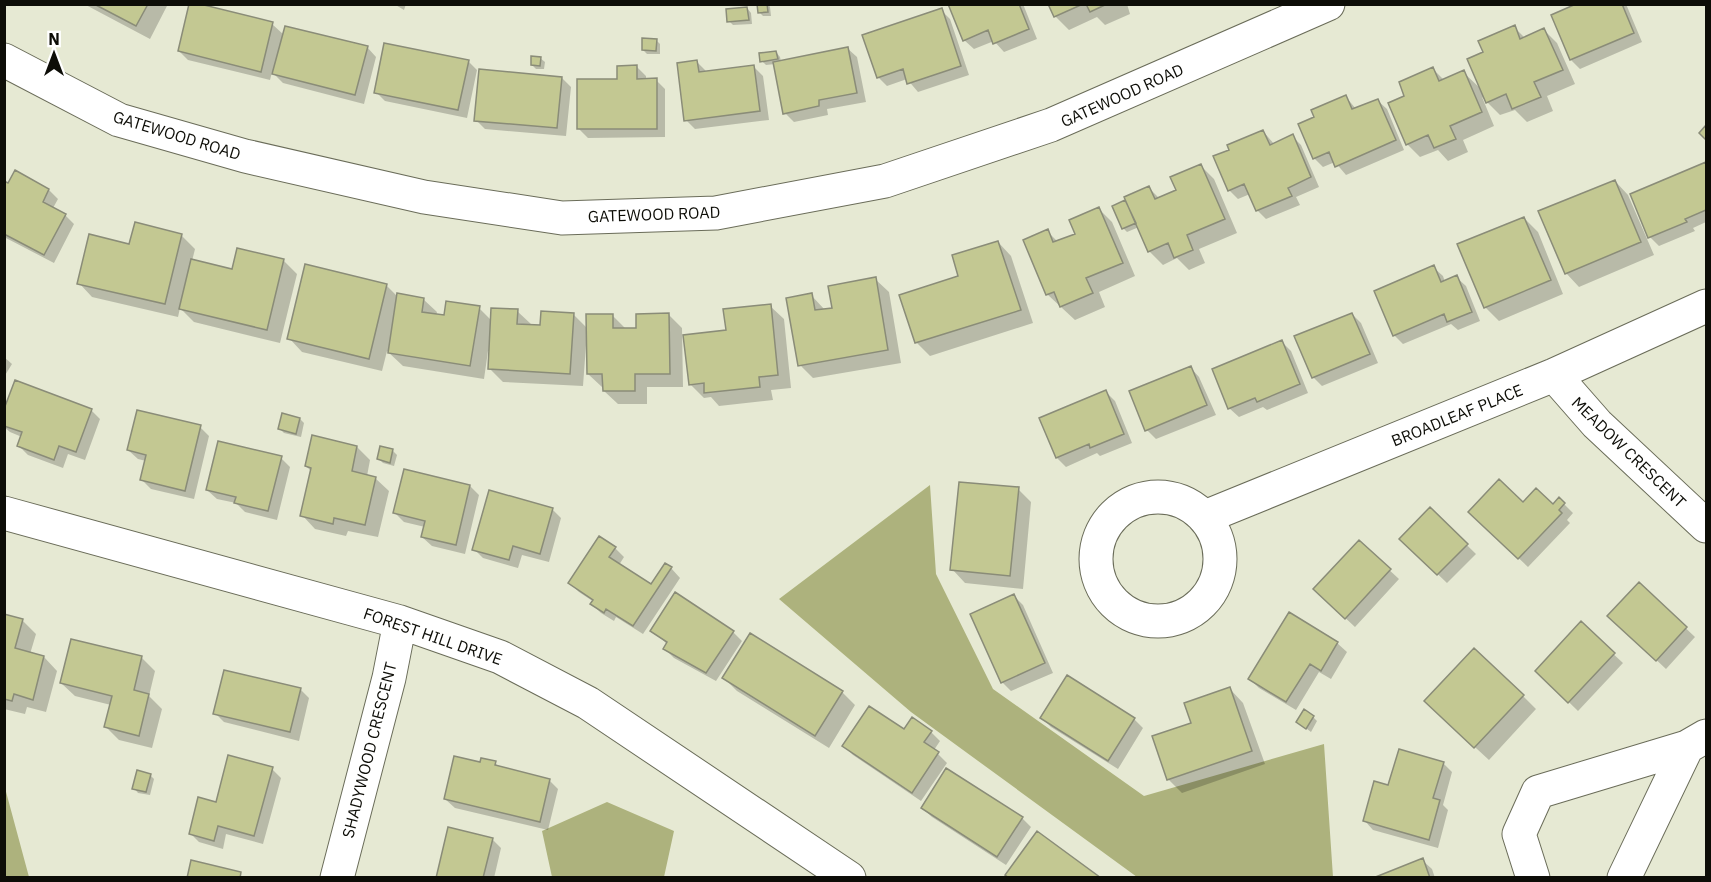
<svg xmlns="http://www.w3.org/2000/svg" width="1711" height="882" font-family="'IBM Plex Sans',sans-serif">
  <rect width="100%" height="100%" fill="#e6e9d3"/>
  <path fill="#adb27d" d="M930,485l6,89 57,115 151,107 180,-52 9,133h-196l-226,-165 -132,-113z
    M5,788l24,89h-24z
    M607,802l67,29 -10,46h-112l-10,-46z"/>
  <path fill="#0003" d="M84,4h84l-18,35z
    M394,4h12l-2,6z
    M758,4h10l2,3 1,9h-8l-4,-4z
    M950,4h73l14,35 -33,13 -10,-11 -20,8 -10,-9z
    M1050,4h77l3,10 -25,11 -8,-8 -28,13 -14,-14z
    M1580,4h46l16,38 -62,27 -9,-9 -18,-44z
    M747,8l4,5 1,11 -19,1 -4,-4z
    M941,10l9,9 19,56 -51,17 -11,-13 -20,7 -9,-9z
    M272,24l12,11 83,12 9,10 -12,47 -81,-21 -11,-11 -2,8 -82,-20 -9,-9z
    M1514,27l11,11 19,-8 13,13 18,41 -28,12 6,15 -26,11 -12,-12 -15,5 -18,-18 12,29 -31,14 5,12 -20,9 -10,-11 -18,7 -13,-13 -1,-47 27,-28 11,11 19,-8 19,18 3,-37z
    M656,40l4,4v10h-13l-4,-4z
    M847,48l10,9 9,45 -39,7 1,6 -34,7 -9,-9 -10,-49 -9,1 -4,-4 14,-9 4,5 1,5z
    M540,58l5,4 -1,7h-8l-4,-4z
    M468,61l9,9 -10,48 -82,-17 -9,-9z
    M697,62l9,9 48,-4 9,9 6,44 -74,9 -9,-9z
    M637,67l9,9v4h10l9,9v48l-77,1 -9,-9 39,-49z
    M562,78l9,9 -5,49 -81,-7 -9,-9z
    M1346,97l10,12 21,-9 10,9 17,41 -58,25 -11,-13 -12,5 -9,-9 2,-40z
    M1263,131l11,13 18,-8 9,9 18,42 -23,10 4,8 -34,14 -9,-9 -7,-16 -12,5 -9,-9 2,-40z
    M1706,164v58l-13,6 2,3 -36,15 -9,-9 -18,-42z
    M1201,166l13,13 23,54 -38,16 6,14 -16,7 -12,-12 -14,7 -14,-14 -10,-24 -12,5 -4,-4 2,-26 5,5 19,-19 11,11 18,-8z
    M1615,181l13,14 26,60 -75,32 -13,-14z
    M4,183l45,7 9,9 -5,9 12,7 9,9 -20,39 -50,-26z
    M1099,209l13,13 23,54 -36,16 6,15 -30,13 -27,-25 -23,-55 22,-9 11,11 19,-7z
    M1524,218l14,14 25,62 -64,27 -14,-14z
    M182,236l13,13 -3,12 41,10 5,-21 46,11 13,13 -17,69 -86,-21 -14,-14 -2,9 -86,-20 -13,-14 51,-37z
    M998,242l13,14 22,67 -103,33 -14,-14 44,-65z
    M1433,267l10,9 2,6 11,-5 10,9 14,35 -22,9 -7,-6 -48,20 -9,-9z
    M875,279l14,13 12,71 -88,15 -13,-13 11,-70 14,15 9,-1z
    M386,285l12,12 25,2 14,13 -1,4 9,1 34,-9 13,13 25,-10 14,13v2l10,1 32,-13 15,15 24,-14 14,14 12,1 31,-15 13,13 1,59h-36v17h-29l-14,-13v-4h-2l-14,-13v-29h-2l-3,41 -80,-4 -14,-14 1,-17h-2l-4,28 -81,-13 -16,-15 -5,20 -80,-19 -13,-14z
    M770,306l14,13 7,69 -20,2 2,10 -54,6 -8,-9 -7,1 -14,-14 37,-52z
    M1352,314l9,9 17,40 -56,23 -9,-9z
    M1282,342l9,9 17,42 -41,17 -4,-3 -24,10 -10,-9z
    M4,357l8,7 -8,13z
    M1190,367l9,10 17,38 -60,24 -9,-9z
    M1106,392l9,9 17,42 -32,13 -3,-3 -31,14 -9,-9z
    M91,410l9,9 -15,41 -17,-6 -5,14 -35,-13 -9,-9 3,-9 -12,-5 -6,-5v-14z
    M300,419l4,4 -3,14 -17,-4 -5,-5z
    M200,427l9,9 -15,63 -43,-10 -9,-9 4,-19 -8,-2 -10,-9z
    M357,447l13,13 -3,16 8,2 14,13 -11,46 -30,-6 -2,5 -31,-7 -13,-14 10,-43 -6,-6z
    M393,451l4,4 -3,11 -11,-3 -4,-4z
    M281,458l9,9 -13,53 -32,-8 -9,-9 -19,-4 -10,-9z
    M470,486l9,9 -14,59 -33,-8 -10,-9 3,-10 -21,-5 -9,-9z
    M1018,489l13,13 -8,87 -58,-6 -13,-14z
    M1559,499l14,14 -6,7 3,3 -42,44 -49,-46 44,-17 30,2z
    M552,509l9,9 -12,44 -27,-7 -4,13 -35,-10 -9,-9z
    M1430,509l46,45 -29,29 -46,-44z
    M1359,542l40,37 -44,48 -31,-29z
    M615,548l9,9 -5,8 32,21 20,-18 9,10 -37,56 -27,-17 -2,4 -13,-8 -9,-9 2,-2 -15,-10 -9,-9z
    M1639,584l56,53 -29,32 -48,-45z
    M1014,596l9,9 30,68 -42,18 -9,-9z
    M1289,614l48,29 10,9 -16,27 -12,-7 -23,38 -37,-22 -9,-9z
    M4,615l18,5 14,14 -6,20 14,3 13,14 -11,41 -19,-5 -2,7 -21,-5z
    M1581,624l42,39 -45,48 -41,-40z
    M652,630l81,2 9,9 -26,40 -42,-23 -9,-9 2,-5z
    M72,640l70,18 13,13 -6,25 13,13 -10,39 -33,-8 -13,-13 5,-22 -36,-9 -14,-13z
    M724,678l118,14 13,13 -26,43 -92,-57z
    M300,689l9,9 -10,43 -75,-19 -9,-9z
    M1230,689l13,14 22,61 -83,29 -14,-14 25,-55z
    M1523,696l13,13 -47,51 -49,-45z
    M1313,717l4,4 -6,11 -13,-10z
    M1042,718l92,1 9,9 -25,41 -67,-42z
    M905,731l26,1 9,9 -6,9 13,13 -26,38 -68,-46 -9,-9z
    M495,763l5,5 49,12 9,9 -10,41 -93,-22 -10,-9 36,-35z
    M1443,763l9,9 -9,33 5,5 -10,38 -65,-18 -9,-10 25,-33z
    M272,769l9,9 -18,66 -37,-10 -3,15 -24,-7 -9,-9 27,-30z
    M150,775l4,4 -4,16 -12,-2 -4,-5z
    M922,808l100,10 9,9 -25,38 -74,-48z
    M492,839l9,9 -7,30h-57z
    M1422,860l10,9 3,9h-58z"/>
  <path fill="#c3c892" stroke="#8a8c78" stroke-width="1.5" d="M94,4h54l-12,22z
    M189,4h11l73,18 -12,50 -83,-21z
    M757,4h10l1,8 -10,1z
    M948,4h71l10,25 -36,15 -5,-14 -25,11z
    M1048,4h35l-29,13z
    M1086,4h21l-17,8z
    M1576,4h46l12,29 -64,27 -19,-45z
    M747,7l2,13 -22,2 -1,-13z
    M942,8l19,58 -54,18 -4,-15 -26,9 -15,-43z
    M1515,25l5,14 24,-11 19,42 -29,12 7,15 -29,12 -6,-15 -20,9 -19,-44 16,-7 -5,-11z
    M285,26l83,20 -13,49 -83,-21z
    M642,38l15,1 -1,12 -14,-1z
    M384,43l85,17 -11,50 -84,-17z
    M848,47l9,46 -38,7v6l-36,8 -10,-52z
    M776,51l2,8 -18,3 -1,-9z
    M531,56l10,1 -1,9 -9,-1z
    M697,60l2,12 55,-7 6,46 -76,10 -7,-58z
    M637,65v14l20,-1v51h-80v-50h40v-13z
    M1433,67l6,14 25,-11 18,42 -32,14 6,13 -22,9 -6,-13 -22,10 -18,-42 16,-7 -5,-14z
    M479,69l83,8 -5,51 -83,-7z
    M1346,95l6,14 26,-10 18,41 -61,27 -6,-15 -16,7 -15,-35 16,-7 -3,-7z
    M1706,125v15l-7,-7z
    M1263,130l7,15 23,-11 18,43 -23,11 4,8 -36,15 -12,-27 -16,7 -15,-35 16,-6 -2,-5z
    M1706,162v48l-21,9 2,3 -39,16 -18,-44z
    M1201,164l24,55 -38,16 6,15 -19,8 -6,-15 -20,9 -24,-55 25,-11 6,13 21,-9 -6,-13z
    M15,170l34,19 -6,13 23,12 -22,41 -40,-21v-53l4,2z
    M1615,180l26,62 -76,32 -27,-63z
    M1125,200l11,23 -14,6 -10,-23z
    M1099,207l24,56 -37,15 7,15 -33,14 -6,-15 -8,3 -23,-55 25,-11 5,13 22,-8 -6,-14z
    M1524,217l27,63 -67,28 -27,-64z
    M135,222l47,12 -17,70 -88,-20 12,-50 40,10z
    M998,241l23,69 -106,33 -16,-48 59,-19 -6,-21z
    M237,248l47,11 -17,71 -88,-21 12,-50 41,10z
    M305,264l82,20 -18,75 -82,-20z
    M1434,265l7,17 16,-7 15,37 -25,10 -3,-8 -51,22 -19,-45z
    M876,277l12,73 -90,16 -12,-68 26,-5 3,17 17,-2 -4,-22z
    M397,293l27,5 -2,14 22,3 2,-14 34,5 -10,60 -82,-13z
    M771,304l7,71 -19,2 1,10 -56,6v-10l-15,2 -6,-50 43,-5 -3,-21z
    M491,308l27,1 -1,15 23,1 1,-14 33,2 -4,61 -82,-5z
    M669,313l1,61h-35v17h-32l-1,-17h-15l-1,-60h27v14h23v-14z
    M1352,313l18,41 -58,24 -18,-42z
    M1282,340l18,44 -43,18 -2,-4 -27,11 -16,-40z
    M1191,366l16,39 -62,26 -16,-40z
    M15,380l77,29 -16,43 -17,-6 -5,14 -37,-14 5,-14 -18,-6v-17z
    M1106,390l18,44 -34,14 -1,-4 -33,14 -17,-40z
    M137,410l64,15 -16,66 -45,-11 6,-25 -19,-5z
    M282,413l18,5 -4,16 -18,-5z
    M312,435l45,11 -5,25 24,6 -11,48 -31,-7 -1,6 -33,-8 11,-48 -6,-2z
    M218,441l64,15 -14,55 -34,-8 2,-6 -30,-7z
    M380,446l13,3 -3,14 -13,-4z
    M404,469l66,16 -14,60 -35,-8 4,-16 -32,-8z
    M1499,479l24,23 13,-14 17,16 6,-7 6,6 -6,7 3,3 -44,46 -50,-47z
    M959,482l60,5 -9,89 -60,-6z
    M489,490l64,18 -13,46 -27,-8 -4,14 -37,-10z
    M1430,507l38,37 -31,31 -38,-36z
    M599,536l17,11 -7,10 42,27 14,-21 7,4 -39,59 -27,-17 -2,4 -14,-9 3,-4 -25,-17z
    M1359,540l32,29 -46,50 -32,-30z
    M1639,582l48,45 -31,34 -49,-45z
    M675,592l59,39 -28,42 -43,-24 4,-7 -17,-11z
    M1014,594l31,69 -44,20 -31,-69z
    M1289,612l49,30 -17,29 -11,-7 -24,38 -38,-23z
    M4,614l19,5 -8,29 29,8 -11,44 -19,-6 -2,7 -8,-2z
    M1581,621l34,32 -47,50 -33,-32z
    M750,633l93,58 -28,45 -93,-58z
    M71,639l71,17 -8,34 15,4 -10,42 -35,-9 8,-31 -52,-13z
    M1474,648l50,47 -50,53 -50,-47z
    M224,670l77,18 -11,44 -77,-18z
    M1067,675l68,43 -27,43 -68,-43z
    M1230,687l22,64 -85,29 -15,-44 39,-13 -7,-20z
    M869,706l35,23 8,-12 20,14 -8,11 15,10 -27,41 -70,-47z
    M1304,709l10,7 -8,13 -10,-7z
    M1399,749l45,13 -11,36 7,2 -11,40 -66,-19 11,-40 14,4z
    M228,755l45,12 -19,69 -36,-10 -4,15 -25,-7 9,-37 18,5z
    M454,756l26,6 1,-4 15,3 -1,4 55,14 -10,43 -96,-23z
    M946,768l77,49 -26,40 -76,-49z
    M137,770l14,4 -5,18 -14,-3z
    M448,827l45,11 -10,40h-47z
    M1037,831l64,47h-92l-4,-3z
    M1423,858l7,20h-57z
    M191,860l50,12 -1,6h-53z"/>
  <g fill="none" stroke-linecap="round" stroke-linejoin="round">
    <g stroke="#6a6c59" stroke-width="35">
      <path id="street" d="M4,60l115,60 126,36 179,41 138,21 154,-5 169,-32 166,-56 277,-121
        M1554,375l43,49 109,102
        M1096 559a62 62 0 1 1 124 0a62 62 0 1 1-124 0Z
        M4,513l396,109 100,35 88,46 261,175
        M1205,517l349,-142 152,-69
        M337,878l52,-200 11,-56
        M1533,878l-14,-44 19,-42 149,-45 19,-11
        M1624,878l63,-131"/>
    </g>
    <use href="#street" stroke="#fff" stroke-width="33"/>
  </g>
  <g text-anchor="middle" dominant-baseline="central" stroke-width="4.5" stroke-linejoin="round" paint-order="stroke">
    <g font-size="16" fill="#0d0d07" stroke="#fff">
      <text transform="translate(1122 95) rotate(-24)">GATEWOOD ROAD</text>
      <text transform="translate(177 135) rotate(17)">GATEWOOD ROAD</text>
      <text transform="translate(654 214) rotate(-2)">GATEWOOD ROAD</text>
      <text transform="translate(1457 415) rotate(-22)">BROADLEAF PLACE</text>
      <text transform="translate(1629 452) rotate(44)">MEADOW CRESCENT</text>
      <text transform="translate(433 636) rotate(19)">FOREST HILL DRIVE</text>
      <text transform="translate(369 750) rotate(-76)">SHADYWOOD CRESCENT</text>
    </g>
  </g>
  <rect width="1711" height="882" fill="none" stroke="#0d0d07" stroke-width="12"/>
  <g transform="translate(54 54)" stroke="#ffffff" stroke-width="4.5" paint-order="stroke">
  <path d="M0-4.5L10 22L0 15L-10 22Z" fill="#0d0d07"/>
  <text y="-9" font-size="16" font-weight="bold" text-anchor="middle" fill="#0d0d07">N</text>
  </g>
</svg>
